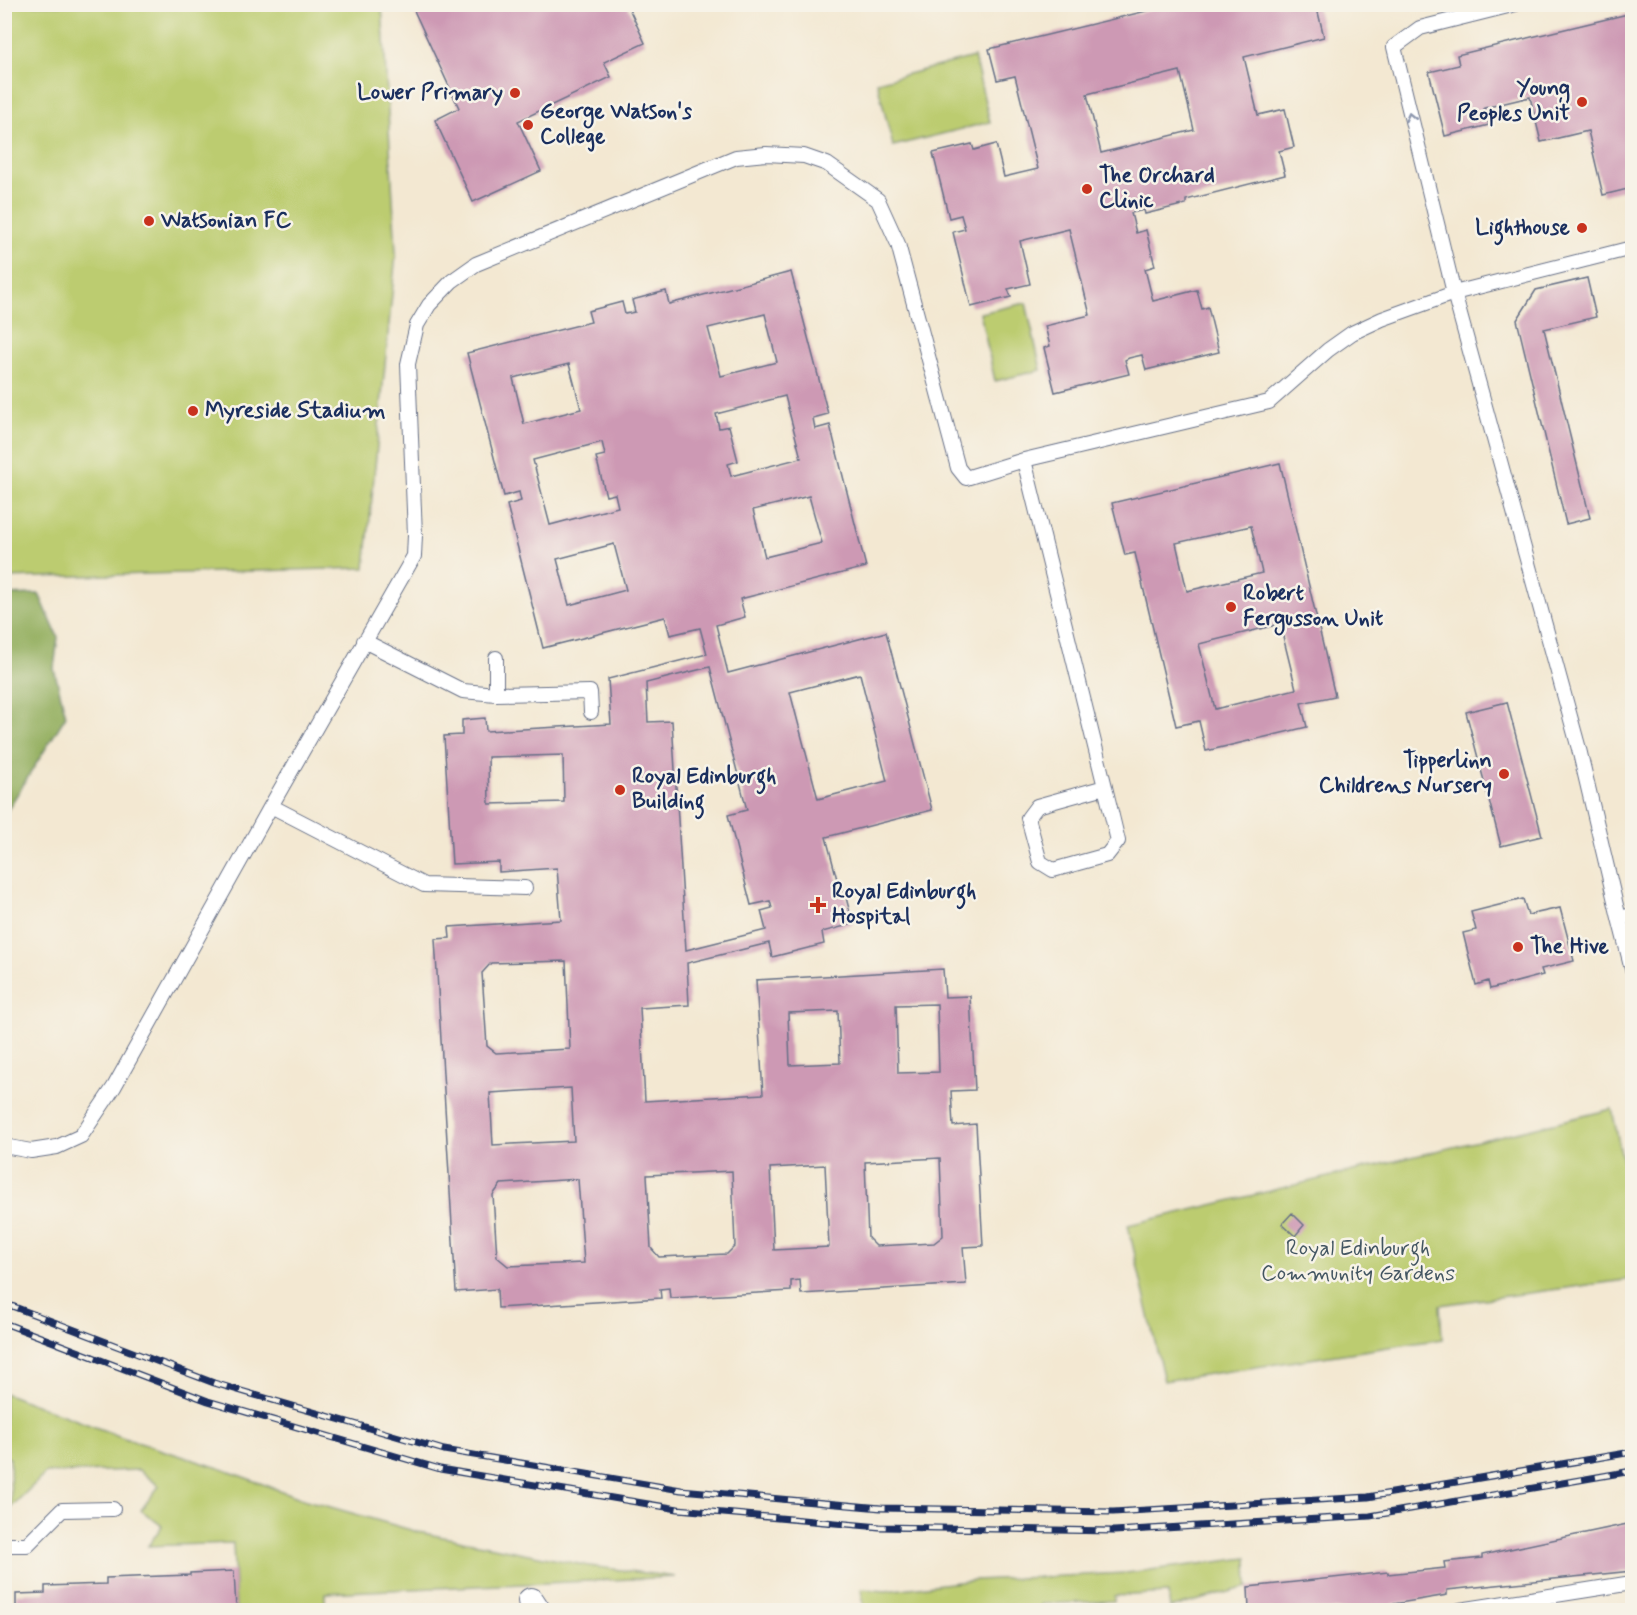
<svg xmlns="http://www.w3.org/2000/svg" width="1637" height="1615" font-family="Mynerve,sans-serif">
  <rect width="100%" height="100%" fill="#f7f3e8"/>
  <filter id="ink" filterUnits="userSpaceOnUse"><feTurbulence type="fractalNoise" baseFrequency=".0167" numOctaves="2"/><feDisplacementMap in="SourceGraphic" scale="12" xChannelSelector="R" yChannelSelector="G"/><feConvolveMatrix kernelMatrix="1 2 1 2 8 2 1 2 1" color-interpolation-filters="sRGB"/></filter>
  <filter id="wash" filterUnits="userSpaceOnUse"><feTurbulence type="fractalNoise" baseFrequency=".008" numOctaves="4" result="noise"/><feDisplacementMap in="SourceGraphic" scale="24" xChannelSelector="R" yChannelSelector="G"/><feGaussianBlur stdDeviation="1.35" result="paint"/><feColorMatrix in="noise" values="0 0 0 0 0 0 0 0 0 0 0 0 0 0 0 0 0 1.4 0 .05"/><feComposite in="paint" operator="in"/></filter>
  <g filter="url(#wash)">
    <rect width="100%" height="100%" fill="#f3e8d2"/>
    <path fill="#bccc6f" stroke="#6c7e66" stroke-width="1.5" d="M4,5h378l14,248 -31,315 -360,10z
      M974,57l16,65 -97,24 -16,-64z
      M1026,303l15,67 -46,11 -15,-68z
      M1612,1109l20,99v71l-192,26 2,34 -278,42 -36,-156z
      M4,1393l123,46 92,29 87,32 112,32 171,34 87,11 -351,16v17l-89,-1 -3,-66 -85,3 14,-20 -21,-16 18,-24 -20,-16 -93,3 -35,34 -1,-49h-5z
      M1247,1558l1,29 -78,21 -2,-15 -54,3v5l-73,3 -1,6h-176l-3,-21 25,2 89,-11 151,-7z"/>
    <path fill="#95b062" stroke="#587060" stroke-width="1.5" d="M39,594l19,43 -4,32 12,47 -61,98v-219z"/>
    <g id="blocks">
      <path fill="#cd99b4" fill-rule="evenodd" d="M411,4h216l18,39 -41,19 7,15 -93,44 23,50 -68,31 -38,-82 24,-12z
        M1162,4h154l8,33 -80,20 14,58 27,-6 9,38 -15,4 6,24 -99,25v4l-41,10 -1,-4 -13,3 5,20 10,-3 9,36 -10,3 8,32 44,-11 5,19 6,-2 11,45 -73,18 -4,-15 -13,3 -4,2 4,14 -74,18 -11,-44 6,-2 -5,-20 45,-11 -21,-86 -49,12 10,43 -22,5 3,8 -40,10 -18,-75 12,-3 -4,-14 -12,3 -16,-65 39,-9 2,6 22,-6 8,33 34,-8 -23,-93 -18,4 -8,-31 174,-42zM1180,71l14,59 -93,23 -14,-59z
        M1632,13v175l-29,7 -15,-64 -47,11 -11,-45 -46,11 5,17 -44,11 -16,-64 30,-7 -2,-10z
        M791,272l37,142 -15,4 2,11 15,-4 36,142 -126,32 5,18 -29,8 12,48 158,-41 46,178 -106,27 14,54 4,-1 9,34 -31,8 2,12 -52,13 -3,-14 -82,20 2,42 -49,3 5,93 118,-7 -7,-114 187,-11 2,28 25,-1 5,94 -24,1 2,35 23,-2 7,122 -20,1 3,37 -165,10 -1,-14 -9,1v10l-121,7 -1,-10 -9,1 1,9 -163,10 -1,-19 -41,3 -21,-353 15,-1 -1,-11 112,-7 -4,-52 -58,4v-10l-47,2 -8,-128 18,-1v-15l23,-2 1,13 125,-7 -3,-45 99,-25 -7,-26 -30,7 -5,-18 -122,31 -36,-143 14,-4 -2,-9 -15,4 -37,-143 124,-31 -3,-11 34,-9 3,12 10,-2 -3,-12 34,-9 3,13zM765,314l12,48 -56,14 -13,-48zM569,364l12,45 -57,15 -11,-46zM785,396l16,62 -70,18 -3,-12 10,-3 -9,-35 -10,2 -3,-14zM602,442l3,13 -9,2 10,39 9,-2 3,13 -68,18 -17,-65zM809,496l13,47 -57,14 -12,-47zM614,544l12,46 -57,15 -12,-46zM710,667l37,143 -19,5 23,90 19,-4 2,7 -11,3 5,19 -80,20 -14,-229 -24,1 -2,-39zM860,674l27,107 -69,18 -28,-107zM563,755l1,47 -75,2 -1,-47zM566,961l4,88 -74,4 -9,-7 -5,-73 9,-10zM937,1004l2,68 -41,1 -2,-68zM838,1011l2,52 -50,2 -2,-52zM571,1088l3,53 -81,4 -3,-52zM940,1158l3,78 -9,7 -58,3 -8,-8 -3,-76zM825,1165l4,82 -55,3 -4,-82zM732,1171l3,75 -8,8 -68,3 -8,-9 -4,-73zM578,1179l6,84 -76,3 -11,-9 -4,-62 8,-11z
        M1587,278l9,39 -52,12 46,189 -24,6 -49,-204 19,-30z
        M1280,463l55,233 -34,7 6,24 -101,24 -7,-30 -23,5 -41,-173 -10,2 -13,-52zM1251,526l11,47 -75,18 -11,-48zM1280,624l16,65 -81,20 -16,-65z
        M1507,702l35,134 -41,10 -35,-134z
        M1523,899l5,16 32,-7 14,53 -33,8 2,6 -53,14 -2,-8 -12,4 -13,-52 13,-3 -5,-18z
        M1292,1213l12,12 -9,11 -13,-12z
        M1632,1523v48l-185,19v5l-54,9 1,6h-145l-1,-23 140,-15v2l57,-6 -1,-6 38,-4v-3z
        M234,1571l2,38 -220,1v-16l29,-1v-7l61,-2v-6l84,-3v-2z"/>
    </g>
  </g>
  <g filter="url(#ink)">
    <use href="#blocks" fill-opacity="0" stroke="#677087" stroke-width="1.5"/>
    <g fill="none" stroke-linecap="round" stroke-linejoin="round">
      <g stroke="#677087" stroke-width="16">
        <path id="lane" d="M1516,4l-96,24 -26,19 60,246 125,456 40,169 13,-3
          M1024,460l81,327
          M364,641l99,50 33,3 94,-2 1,20
          M496,694v-36
          M1105,787l13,54 -11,14 -54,15 -13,-8 -12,-44 9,-12z
          M271,806l153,79 101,3
          M1619,918l13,51
          M4,1146l27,5 26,-4 24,-11 33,-49 157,-281 143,-250 1,-21 -7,-171 9,-39 12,-20 23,-24 24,-17 260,-107 30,-3 38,2 23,8 51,36 20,44 60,224 8,10 58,-18 245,-58 59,-52 24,-17 30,-14 72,-26 178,-45
          M4,1545h23l35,-35 51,-1
          M1460,1610l172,-27"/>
      </g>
      <g stroke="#677087" stroke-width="28">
        <path id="street" d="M531,1601l6,9"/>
      </g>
      <use href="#lane" stroke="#fff" stroke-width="14"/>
      <use href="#street" stroke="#fff" stroke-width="26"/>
      <g stroke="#1b2f5e" stroke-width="7">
        <path id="rail" d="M4,1303l210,80 230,67 237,40 200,18 232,4 255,-15 264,-45
          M4,1323l204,78 232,68 238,40 202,18 234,4 256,-15 262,-45"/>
      </g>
      <use href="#rail" stroke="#f7f3e8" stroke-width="4.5" stroke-dasharray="14" stroke-linecap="butt"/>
    </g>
    <defs><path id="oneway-chevron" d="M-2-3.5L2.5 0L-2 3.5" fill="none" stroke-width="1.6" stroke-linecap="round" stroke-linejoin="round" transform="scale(1.5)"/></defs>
    <use stroke="#8d97ae" href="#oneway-chevron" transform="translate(1410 117) rotate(-103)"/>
  </g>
  <g fill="#c8321e" stroke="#f7f3e8" stroke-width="2">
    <circle cx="515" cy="93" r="6"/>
    <circle cx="1582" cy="102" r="6"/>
    <circle cx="528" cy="125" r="6"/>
    <circle cx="1087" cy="189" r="6"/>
    <circle cx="149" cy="221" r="6"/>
    <circle cx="1582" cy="228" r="6"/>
    <circle cx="193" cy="411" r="6"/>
    <circle cx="1231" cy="607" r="6"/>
    <circle cx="1504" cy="774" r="6"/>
    <circle cx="620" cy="790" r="6"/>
    <path d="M815 896h6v6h6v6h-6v6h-6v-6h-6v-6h6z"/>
    <circle cx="1518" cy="947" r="6"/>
  </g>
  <g text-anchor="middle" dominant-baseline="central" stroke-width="5" stroke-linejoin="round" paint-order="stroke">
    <g font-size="22" font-weight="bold" fill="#1b2f5e" stroke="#f7f3e8" text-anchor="start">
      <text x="1570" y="89" text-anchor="end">Young<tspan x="1570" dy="25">Peoples Unit</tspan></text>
      <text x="503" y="93" text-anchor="end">Lower Primary</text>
      <text x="540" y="112">George Watson's<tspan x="540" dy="25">College</tspan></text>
      <text x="1099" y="176">The Orchard<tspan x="1099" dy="25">Clinic</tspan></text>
      <text x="161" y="221">Watsonian FC</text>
      <text x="1570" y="228" text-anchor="end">Lighthouse</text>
      <text x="205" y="411">Myreside Stadium</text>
      <text x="1243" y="594">Robert<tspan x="1243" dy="25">Fergusson Unit</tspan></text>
      <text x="1492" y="761" text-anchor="end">Tipperlinn<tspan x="1492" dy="25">Childrens Nursery</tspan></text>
      <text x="632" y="777">Royal Edinburgh<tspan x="632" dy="25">Building</tspan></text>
      <text x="832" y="892">Royal Edinburgh<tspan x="832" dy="25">Hospital</tspan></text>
      <text x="1530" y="947">The Hive</text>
    </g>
    <g font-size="22" fill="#435662" stroke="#f7f3e8">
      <text x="1358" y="1249">Royal Edinburgh<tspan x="1358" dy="25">Community Gardens</tspan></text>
    </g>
  </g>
  <rect width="1637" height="1615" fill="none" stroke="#f7f3e8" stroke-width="24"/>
</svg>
